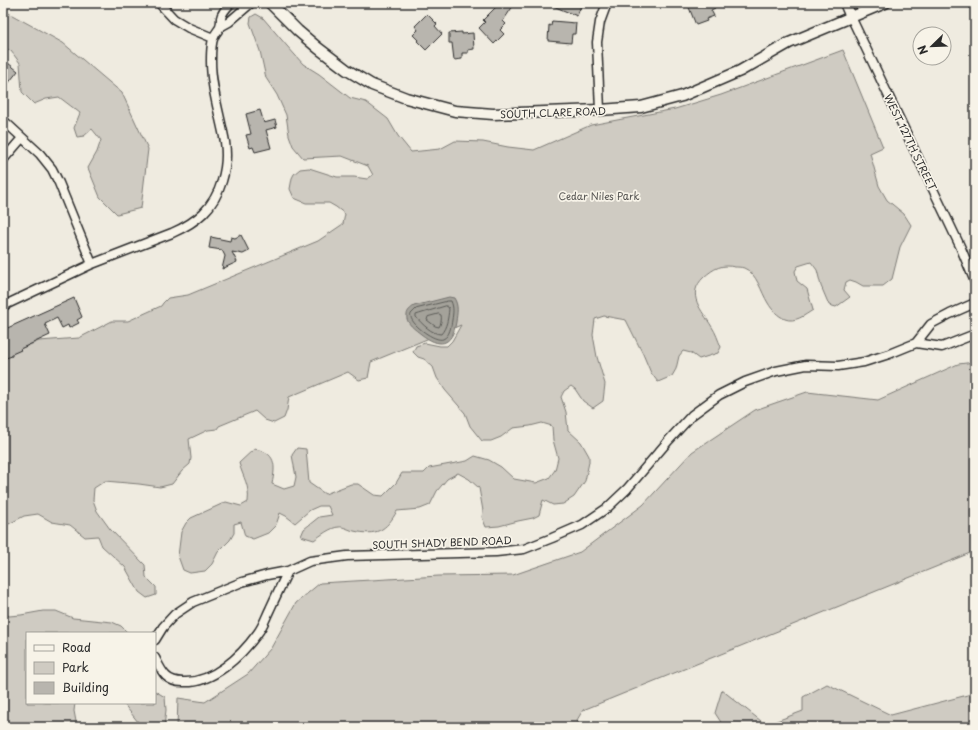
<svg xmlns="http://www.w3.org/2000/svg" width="978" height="730" font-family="'Playpen Sans',sans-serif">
  <rect width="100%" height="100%" fill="#efebe0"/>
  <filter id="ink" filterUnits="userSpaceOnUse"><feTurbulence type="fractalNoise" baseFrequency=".025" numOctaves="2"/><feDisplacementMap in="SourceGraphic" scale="8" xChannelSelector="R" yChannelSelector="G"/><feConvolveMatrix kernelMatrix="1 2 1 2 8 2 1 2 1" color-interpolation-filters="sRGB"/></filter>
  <g filter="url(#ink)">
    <path fill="#cfcbc2" stroke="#7d7b76" d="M3,10l60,33 59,50 26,56 -7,59 -24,6 -17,-17 -12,-29 9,-16 4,-12 -9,-11 -8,7 -7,1 -3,-9 6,-15 -21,-16 -13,2 -12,5 -12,-12 -2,-29 -9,-12 -8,-4z
      M256,14l7,4 24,28 16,18 16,10 31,24 16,4 22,17 10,17 13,16 29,-3 15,-8 28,1 25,5 26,3 57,-25 84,-16 46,-14 122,-45 40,97 -13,6 9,33 8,14 17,14 7,11 -11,22 -8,32 -9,7h-20l-7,-4 -6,-2 -4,2 -2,8 6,7 -14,10 -7,-2 -8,-19 -4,-16 -6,-8 -13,4 -3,5 2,10 10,8 6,21c-8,5 -18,13 -28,9 -7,-3 -13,-9 -17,-16 -7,-11 -11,-30 -24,-35 -3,-1 -7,-1 -9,-1 -13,-3 -21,1 -31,10 -19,18 -2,33 8,50 4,6 6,13 9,20l-3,6 -19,6 -8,-6 -8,-2 -4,5 -3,13 -4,7 -14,6 -7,-9 -8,-19 -17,-34 -22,-4 -9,3 -2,16 4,22 8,27 -2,17 -10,7 -10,-7 -8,-12 -4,-3 -7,5 -3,6 5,15 2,18 13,12 8,14v6l-4,19 -11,16 -11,7 -10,1 -10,-5 -4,15 -6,3 -15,3 -19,5 -13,1 -4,-10 1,-6 -4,-23 -10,-9 -11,-6 -11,6 -10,12 -7,14 -10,4 -23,2c-11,20 -21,25 -43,20 -5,-1 -11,-5 -15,-4 -8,0 -19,9 -25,13l-13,-4 3,-7 15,-12 13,-2 -4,-9h-9l-9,4 -15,13 -9,-7 -6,-3 -4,12 -8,8 -15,6 -8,-3 -4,-14 -7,2v9l-4,7 -12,12 -6,12 -7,7 -15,2 -7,-3 -5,-14 3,-24 5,-9 5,-5 35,-16 15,4 7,-4c2,-17 -5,-24 -9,-39l15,-14c22,3 22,16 18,35l12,5 10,-3 2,-9 -4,-22 5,-7 9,1 3,34 16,11 26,-10h7l16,11 9,1 13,-13 6,-10h22l5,-5 38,-7 8,-5 14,4 12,7 13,12 22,4 13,-5 6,-8 3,-12 -5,-18 -1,-14 -10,-3 -12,3 -17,2 -12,9 -10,4h-9l-12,-15 -5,-13 -20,-23 -8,-12 -4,-11 -9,-8 -6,-2 -5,-5 3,-6 9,-3 15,3h7l5,-5 9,-16 -90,37 -3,16 -9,2 -11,-8 -59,25 -2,13 -3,8 -10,5 -9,-3 -10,-9 -36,15 -2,3 -9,1 -19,9 2,19 -1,6 -8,7 -10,13 -12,3 -21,-3 -34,-3 -11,7 -1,12 4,11 13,18 35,36 1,12 10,10v8l-9,3 -8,-6 -14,-25 -23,-21 -4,-10 -13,1 -15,-12 -18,-3 -14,-8 -14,2 -21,11v-171l36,-15 40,-3 33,-17h16l33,-15 2,-3 5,-5 20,-3 130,-54 25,-17 2,-10 -9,-7 -7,-4h-23l-12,-5 -4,-9 2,-11 2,-4 6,-5 9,-1 28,9h17l13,2 6,-4 -5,-9 -26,-10 -39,2 -10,-12 -4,-11 -3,-20 -9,-20 -11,-17 -6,-27 -10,-28 1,-6z
      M975,362v189l-392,159 -6,10 3,7h-403l1,-29 27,4 43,-28 23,-26 25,-45 24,-20 119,-7 74,-1 67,-23 63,-47 49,-53 63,-42 52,-18 71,8 80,-36z
      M43,611h13l17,7 39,4 9,4 7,7h-101v70h48l-1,8 3,16h-74v-115l6,4 12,-1z
      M827,684l64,31 84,-22v34h-251l-9,-14 7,-23 44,35 37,-14v-14z
      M155,691l10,6 1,13 -2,17h-22l-19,-24h32z"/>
    <path fill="#a4a29a" stroke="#74726e" d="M449,297l5,1c5,8 3,15 2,24 -4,25 -17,26 -35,12 -5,-4 -16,-11 -14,-19 0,-4 4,-7 7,-9z"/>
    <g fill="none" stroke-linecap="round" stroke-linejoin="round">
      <path stroke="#5b5b57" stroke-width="1" d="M448,301h3c3,7 2,12 1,19 -1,6 -2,16 -9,19 -8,3 -31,-14 -32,-22 -1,-1 0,-2 0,-3l5,-5z
        M446,306l2,1 1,2c-1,9 -2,18 -8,25 -9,0 -19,-10 -25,-17v-2l3,-1z
        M439,314l2,1c1,3 0,9 -2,12l-4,-1 -8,-6 1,-3z"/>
    </g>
    <path fill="#b8b5ae" stroke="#2b2b2b" d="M500,3h15l-12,18 3,3 -6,6 4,4 -10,10 -15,-16 6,-6 -2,-2z
      M546,3h36l-5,13z
      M692,3h21l2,5 -4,2 3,6 -8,3 1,2 -11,4 -8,-20z
      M427,14l10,10 -2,2 7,8 -16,16 -9,-9 1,-1 -5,-5 5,-5 -3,-4z
      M552,21l24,2 -1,11h-3l-1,9 -23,-2 1,-16 2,1z
      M462,32v2l11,-1 1,16 -6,1v3h-6v6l-8,1 -2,-17h-3v-10z
      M3,59l15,12 -15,19z
      M260,110l4,13 11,-3 2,7 -11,3 5,18 -16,4 -2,-5 -3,1 -4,-13 5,-1 -5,-20z
      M241,235l8,16 -6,3 -11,-2 5,10 -15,7 3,-13 -3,-6 -13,-2 2,-11 19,4 1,-4 4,1z
      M74,298l8,19 -5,3 2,3 -10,5 -1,-3 -6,3 -5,-10 -12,6 5,11 -30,14 1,1 -9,4v2l-9,3v-29z"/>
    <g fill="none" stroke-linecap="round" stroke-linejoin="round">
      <g stroke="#2b2b2b" stroke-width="11">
        <path id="minor" d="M159,3l15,16 15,9 24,10
          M851,17l109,229 15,36
          M220,27l9,-5 22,-19
          M600,110l-3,-68 3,-20 7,-19
          M3,120l37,34 12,15 7,14 33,81
          M3,160l19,-22
          M975,303l-25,11 -19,10 -15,19 26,4 33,-13
          M3,306l89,-42 80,-31c25,-11 42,-25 50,-52 4,-13 5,-26 3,-39 -5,-27 -14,-54 -14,-81 0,-6 0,-19 3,-24 1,-4 5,-7 6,-10 1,-3 1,-6 1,-9 1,-6 6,-11 10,-15
          M155,640l8,-13 12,-13 18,-12 49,-20 25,-7 21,-4 22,-10 37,-5 149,-4 28,-3 28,-11 30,-13 25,-17 20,-19 42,-49 23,-25 27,-20 26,-13 31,-11 30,-6 32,1 26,-4 25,-8 27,-11
          M155,658c3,6 6,13 11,18 4,4 11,6 17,6 29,2 58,-26 74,-48 6,-7 9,-17 13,-25 6,-13 12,-26 18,-38"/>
      </g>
      <g stroke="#2b2b2b" stroke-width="13">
        <path id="tertiary" d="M270,3l28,28 20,17 29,22 25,15 34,13 49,13 38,3 107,-4 41,-3 41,-11 58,-25 49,-28 96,-40
          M845,3l6,14"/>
      </g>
      <use href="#minor" stroke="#f7f3e8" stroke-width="8"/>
      <use href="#tertiary" stroke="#f7f3e8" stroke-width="10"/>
    </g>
  </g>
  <g text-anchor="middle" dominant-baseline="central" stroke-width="3.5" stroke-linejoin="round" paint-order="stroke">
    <g font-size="10" fill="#2b2b2b" stroke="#f7f3e8">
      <text transform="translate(553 112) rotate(-2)">SOUTH CLARE ROAD</text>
      <text transform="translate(911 142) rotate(64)">WEST 127TH STREET</text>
      <text transform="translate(442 542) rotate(-2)">SOUTH SHADY BEND ROAD</text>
    </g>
    <g font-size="10" fill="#545351" stroke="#f7f3e8">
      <text x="599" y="195">Cedar Niles Park</text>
    </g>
  </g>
  <rect width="978" height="730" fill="none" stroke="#f7f3e8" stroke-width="16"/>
  <rect x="8" y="8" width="962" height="714" fill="none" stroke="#2b2b2b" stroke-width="1.5" filter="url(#ink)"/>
  <rect x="26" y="632" width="130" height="72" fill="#f7f3e8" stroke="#a5a39c"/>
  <rect x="34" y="645" width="20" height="6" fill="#f7f3e8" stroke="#a5a39c"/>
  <text x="62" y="652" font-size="12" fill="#2b2b2b">Road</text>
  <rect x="34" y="662" width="20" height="12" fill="#cfcbc2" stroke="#a5a39c"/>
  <text x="62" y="672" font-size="12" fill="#2b2b2b">Park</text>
  <rect x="34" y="682" width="20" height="12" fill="#b8b5ae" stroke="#a5a39c"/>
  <text x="62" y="692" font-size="12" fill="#2b2b2b">Building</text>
  <g transform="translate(932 46) rotate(247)"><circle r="19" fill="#f7f3e8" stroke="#a5a39c"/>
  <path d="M0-3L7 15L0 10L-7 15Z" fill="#2b2b2b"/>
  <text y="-6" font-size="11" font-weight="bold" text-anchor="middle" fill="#2b2b2b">N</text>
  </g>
</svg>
